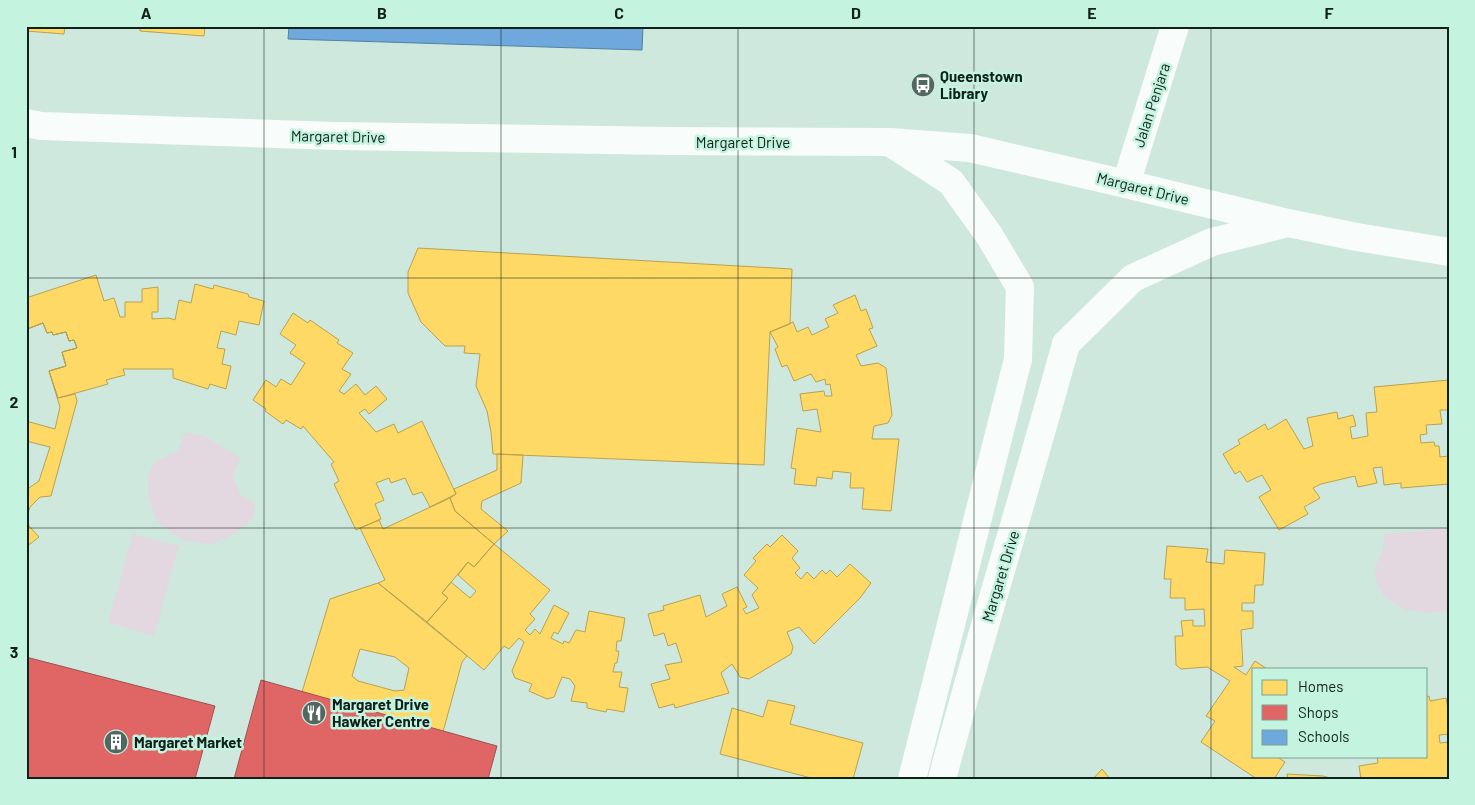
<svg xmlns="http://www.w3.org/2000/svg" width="1475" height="805" font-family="Barlow,sans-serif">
  <rect width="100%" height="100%" fill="#cee8de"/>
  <path fill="#e3d8df" d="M185,433l18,2 37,23 -7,19 7,17 15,10 -1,13 -17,15 -24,12 -29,-3 -22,-15 -7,-9 -7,-20v-21l7,-15h3l20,-11z
    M1449,528v83l-25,2 -20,-4 -19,-11 -9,-16 -1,-16c7,-11 9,-19 9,-32z
    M133,534l46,12 -25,90 -46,-14z"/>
  <path fill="#ffd966" stroke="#b7a24f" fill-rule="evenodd" d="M26,26h39l-1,8 -38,-3z
    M140,26h65l-1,10 -64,-5z
    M418,248l374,21 -2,55 -20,8 -6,133 -271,-11 -2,-22 -4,-21 -11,-25 4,-32 -16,-1 1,-7h-20l-24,-24 -13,-29v-21z
    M96,275l8,26 10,-3 6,19h5v-15h17v-13l16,-2v25h-6v7l17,-1 6,2 4,-20 12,3 4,-19 18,5 1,-4 34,9 1,3 15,4 -5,24 -20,-4 -3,14 -15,-4 -4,17 8,1 -3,15 9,2 -5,23 -16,-5 -2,5 -35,-11v-9h-50l2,6 -19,5 2,4 -50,14 -9,-27 17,-5 -4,-14 15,-4 -3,-8 -5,1 -3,-9 -13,3 -1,-3 -5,1 -4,-10 -16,6 -1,-31z
    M855,295l6,16 5,-2 7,19 -4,1 8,17 -21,9 5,11 17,-3 8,5 6,47 -4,8 -14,3 -2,13h27l-8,72 -29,-2 2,-21h-14l1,-15 -18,-2 -1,8 -15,-2 -1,9 -22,-2 2,-15 -5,-1 6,-40 24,4 -4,-23 -14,2 -3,-17 24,-3 1,5h7l-2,-12 -4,1 -1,-6 -9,3 -5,-8 -17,7 -7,-16 -5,2 -7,-18 3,-2 -8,-15 23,-10 4,10 11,-5 4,8 17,-8 -4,-8 13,-6 -5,-8z
    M293,313l15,10 2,-3 29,20 -2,3 16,10 -11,16 9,5 -12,17 5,3 12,-10 9,11 11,-9 11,13 -18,15 -4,-5 -6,4 17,19 18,-8 4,9 24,-12 34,73 -26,13 -8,-15 -9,3 -8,-17 -14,5 -2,-5 -13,5 8,17 -9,4 6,15 -25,11 -22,-46 5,-3 -8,-17 3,-2 -31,-36 -2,3 -15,-9 -3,4 -18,-13 1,-2 -13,-9 13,-20 10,7 5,-8 10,6 14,-22 -15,-10 6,-8 -16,-11z
    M43,323l4,10 5,-1 1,3 13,-3 3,9 5,-1 3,8 -15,4 4,14 -17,5 11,36 -5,22 -29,-8v-95l1,3z
    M43,323l4,10 5,-1 1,3 13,-3 3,9 5,-1 3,8 -15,4 4,14 -17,5 9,27 17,-4 2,7 -26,95 -11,1 -10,10 -3,9 2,10 10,11 -13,10v-221l1,3z
    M1449,380v30h-9l2,14 -16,1 1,9 -7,1 1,8 13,-1 1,4h4l1,11 9,-1v28l-48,4v-5l-17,2 -2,-18 -9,1 4,15 -19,4 -3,-11 -34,8 -8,4 7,10 -16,9 4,7 -29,16 -20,-33 12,-7 -9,-15 -15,7 -7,-11 -5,3 -12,-20 17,-10 -2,-4 27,-16 3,6 18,-11 18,30 9,-3 -6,-28 30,-6 1,7 15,-4 3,11 -6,1 2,12 16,-3 -2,-23 11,-1 -3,-25z
    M26,441l24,6 -11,34 -13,9z
    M497,454l26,1 -2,28 -39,18 -1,8 27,22 -14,13 -39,-33 -5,-13 6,-4 -2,-5 43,-19z
    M450,498l5,13 39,33 -20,23 -6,-5 -26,31 6,5 -21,24 -49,-39 7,-3 -25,-52 19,-8 4,9z
    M782,535l16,16 -6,7 8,10 -5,5 6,6 6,-7 7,7 8,-9 4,4 4,-4 7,7 13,-13 21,19 -11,15 -46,46 -15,-17 -12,5 6,15 -2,7 -42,25 -9,-2 -8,-13 -11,9 8,20 -54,15 -1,-4 -15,4 -8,-24 19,-5 -5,-14 17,-3 -6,-19 -8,3 -4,-13 -10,3 -6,-22 16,-4 -1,-4 37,-11 6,22 21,-11 -5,-12 15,-7 10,20 -4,2 3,5 13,-6 -7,-13 6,-7 -14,-13 12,-14 -3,-3 14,-14 3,3z
    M494,544l56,46 -20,24 5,5 -10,11 5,5 5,-6 5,5 14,-29 15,8 -11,21 -4,-2 -3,6 12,6 1,-3 5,2 7,-13 9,2 4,-21 36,7 -4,23h-4l-1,10h3l-2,12h-2l-2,9h9l-3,15 9,1 -4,24 -17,-3 -1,3 -19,-4v-5l-16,-2 4,-15 -5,-7 -8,-2 -8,20 -7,2 -18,-8 3,-7 -17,-6 -3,-7 12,-29 -5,-4 -10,11 -5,-3 -20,24 -57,-48 21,-24 -6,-5 9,-11 19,16 6,-7 -18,-16 10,-13 6,5z
    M1167,546l41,3 -2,13 18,2 1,-14 40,3 -2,32h-8l-1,18h-12v8h11v17l-12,2 2,36 -9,1 12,8 9,-14 12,8h-13v87h22l9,6 -11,17h-17l-56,-37 14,-21 -9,-5 24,-35 -23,-14 -26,2 -5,-4 -1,-29h8l-2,-15 12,-1v6h12l-1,-17 -19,1v-12h-15l1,-19h-7z
    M378,583l89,73 -5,6 -19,70 -141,-40 28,-93zM360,649l35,8 14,11 -5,22 -9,1 -37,-10 -6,-5z
    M1429,696l1,5 16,-3 3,16v20l-10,1 1,8 9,-1v37h-88l-2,-13 19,-3 -1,-7h49v-59z
    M768,700l27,6 -5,18 73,19 -10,36h-38l-95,-25 12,-46 31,9z
    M1102,769l8,10h-17z
    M1287,774l36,2 11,3h-46z"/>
  <path fill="#e06666" stroke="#a1514f" d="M26,657l189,49 -20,73h-169z
    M261,680l236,66 -9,33h-254z"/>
  <path fill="#6fa8dc" stroke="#5280a2" d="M289,26h354l-1,24 -354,-11z"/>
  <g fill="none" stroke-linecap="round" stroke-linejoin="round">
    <path stroke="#f8fcfa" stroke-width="28" d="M1126,184l49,-158
      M912,779l106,-420
      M942,779c39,-146 84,-290 124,-435"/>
    <path stroke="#f8fcfa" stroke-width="28" d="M26,123l15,3 293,10 336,5 220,1 80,6 156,36 162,39 69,14 92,15
      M891,143l60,39 38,53 31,52 -2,72
      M1066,344l67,-66 79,-36 72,-18"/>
  </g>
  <path fill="none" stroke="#0f211a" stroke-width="1" stroke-opacity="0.55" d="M264,26v753M501,26v753M738,26v753M974,26v753M1211,26v753M26,278h1423M26,528h1423"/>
  <defs>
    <g id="bus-disc" transform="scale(1.25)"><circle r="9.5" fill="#52675f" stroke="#c4f3e0"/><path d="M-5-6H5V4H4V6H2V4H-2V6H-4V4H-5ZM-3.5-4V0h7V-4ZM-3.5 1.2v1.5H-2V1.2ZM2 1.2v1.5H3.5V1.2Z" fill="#fff"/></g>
    <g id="restaurant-disc" transform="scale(1.25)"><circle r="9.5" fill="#52675f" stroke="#c4f3e0"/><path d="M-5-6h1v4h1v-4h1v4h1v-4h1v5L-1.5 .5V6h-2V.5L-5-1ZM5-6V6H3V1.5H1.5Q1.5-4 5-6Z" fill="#fff"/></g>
    <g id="building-disc" transform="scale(1.25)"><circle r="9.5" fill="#52675f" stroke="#c4f3e0"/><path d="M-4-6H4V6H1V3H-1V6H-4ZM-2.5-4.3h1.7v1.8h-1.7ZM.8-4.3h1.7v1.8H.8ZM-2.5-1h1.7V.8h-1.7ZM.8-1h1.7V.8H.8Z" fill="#fff"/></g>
  </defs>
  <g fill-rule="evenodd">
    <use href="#bus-disc" x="923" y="85"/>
    <use href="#restaurant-disc" x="314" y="713"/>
    <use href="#building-disc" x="116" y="742"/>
  </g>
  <g text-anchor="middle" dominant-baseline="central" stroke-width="5" stroke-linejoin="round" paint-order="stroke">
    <g font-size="15" font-weight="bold" fill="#0f211a" stroke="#c4f3e0" text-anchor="start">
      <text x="940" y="76">Queenstown<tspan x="940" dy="17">Library</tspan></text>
      <text x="332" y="704">Margaret Drive<tspan x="332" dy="17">Hawker Centre</tspan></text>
      <text x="134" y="742">Margaret Market</text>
    </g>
    <g font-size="15" fill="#0f211a" stroke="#c4f3e0">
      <text transform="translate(1151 105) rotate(-72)">Jalan Penjara</text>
      <text transform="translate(338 136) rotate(1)">Margaret Drive</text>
      <text x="743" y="142">Margaret Drive</text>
      <text transform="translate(1143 188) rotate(14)">Margaret Drive</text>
      <text transform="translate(1000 576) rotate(-73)">Margaret Drive</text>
    </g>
  </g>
  <rect width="1475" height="805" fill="none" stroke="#c4f3e0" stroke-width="55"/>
  <rect x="1252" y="668" width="175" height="90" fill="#c4f3e0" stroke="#7c9f91"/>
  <rect x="1262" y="680" width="25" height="15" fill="#ffd966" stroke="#7c9f91"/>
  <text x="1298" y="692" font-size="15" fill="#0f211a">Homes</text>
  <rect x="1262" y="705" width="25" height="15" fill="#e06666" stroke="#7c9f91"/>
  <text x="1298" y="718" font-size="15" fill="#0f211a">Shops</text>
  <rect x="1262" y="730" width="25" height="15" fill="#6fa8dc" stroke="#7c9f91"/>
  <text x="1298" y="742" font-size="15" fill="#0f211a">Schools</text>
  <rect x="28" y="28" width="1420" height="750" fill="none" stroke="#0f211a" stroke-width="2"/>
  <g font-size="16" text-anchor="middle" font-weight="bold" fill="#0f211a">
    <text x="146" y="19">A</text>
    <text x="382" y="19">B</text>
    <text x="619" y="19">C</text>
    <text x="856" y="19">D</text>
    <text x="1092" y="19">E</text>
    <text x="1329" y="19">F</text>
    <text x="14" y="158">1</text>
    <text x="14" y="408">2</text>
    <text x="14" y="658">3</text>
  </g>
</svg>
